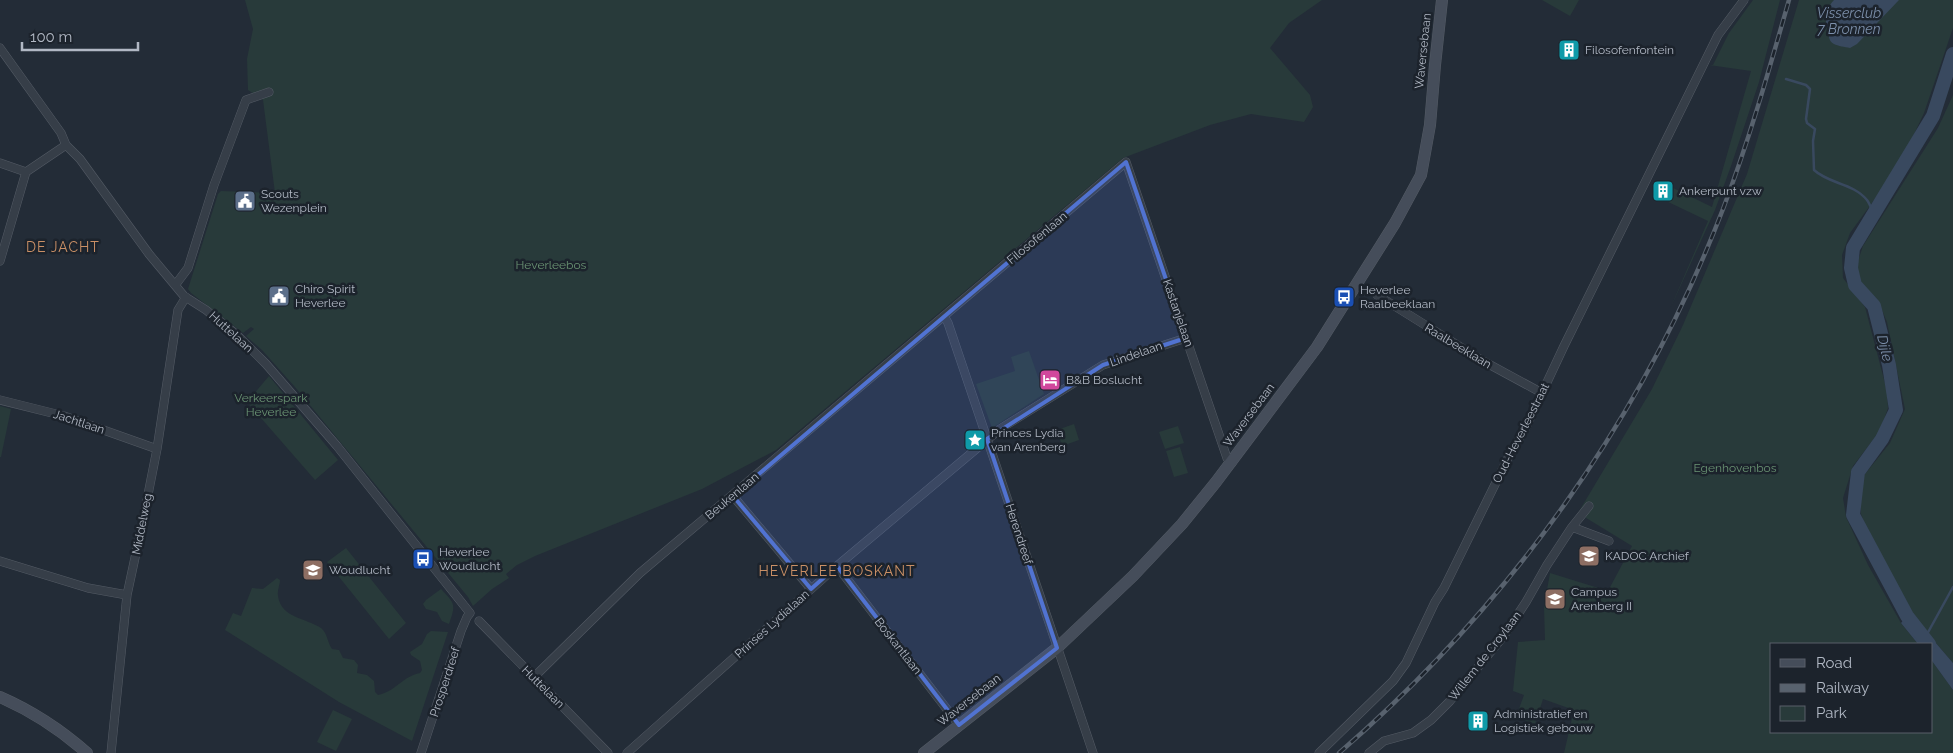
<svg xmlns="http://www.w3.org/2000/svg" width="1953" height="753" font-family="Raleway,sans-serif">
  <rect width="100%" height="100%" fill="#232c37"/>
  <path fill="#283a3a" d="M245,0h1077l-33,23 -19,25 40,47 3,12 -9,15 -53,-8 -41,11 -87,33 -347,292 -74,39 -167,67 -18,9 -11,9 3,4 -17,11 -19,17 -5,-9 -173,-210 -33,-37 -16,-14 8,-7 -3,-2 -8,6 -52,-40 -3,-4 30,-95 3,-3 54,2 -12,-93 -15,-10 -1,-31 6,-30z
    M1542,0h37l-9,16z
    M1753,0h27l-21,82 -28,84 -16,44 -45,99 38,-88 -44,-21 6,-9 -5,-3 2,-3 45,22 39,-136 -42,-6h4l16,-32z
    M1799,0h154v28l-29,85 -25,53 -49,67 -8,22 1,23 22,29 22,84 1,17 -8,23 -27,35 -10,32 3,19 22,48 33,58 17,21h-146v88h160v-71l21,29v63h-389l10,-43 -31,-11 -8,25 -19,-7 8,-22 -11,-4 5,-49 27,-2 -1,-33 6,-34 58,18 24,-45 -54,-33 74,-124 31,-64 64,-151z
    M1953,95v568l-36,-42 -38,-63 -18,-44 -1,-14 1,-21 29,-36 15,-34 -18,-87 -8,-19 -22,-26v-13l6,-18 75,-118z
    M1029,351l15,43 -52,34 -16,-44 39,-13 -4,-14z
    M269,376l69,84 -23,20 -68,-78z
    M0,406l11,3 -10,48h-1z
    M1074,424l5,16 -17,6 -5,-16z
    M1178,426l6,17 -19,6 -6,-17z
    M1180,447l8,26 -14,4 -8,-26z
    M346,548l60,75 -17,16 -62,-77z
    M277,578l3,2c0,5 -3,10 -2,16 3,22 28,22 43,32 7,6 6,14 11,21l7,1 4,8 11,2 4,5 -1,8 10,2 7,6 1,11 3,3c17,-3 25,-19 42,-22l2,-3 -2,-9 -9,-6 -1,-3 12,-8 5,-10 4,-3 17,1 -36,109 -73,-39 -114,-72 8,-17 8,3 11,-28 11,1z
    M441,589c14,15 15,15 8,35l-7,-3 -5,-9 -11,-3 -3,-5 3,-4z
    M333,710l19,9 -16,32 -19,-9z"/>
  <path fill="#39495f" d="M1834,0h65l-42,44 -7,4c-5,-1 -12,-2 -16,-4 -6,-3 -5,-9 -6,-14 -4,-12 -3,-20 6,-30z
    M1907,616l10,5 36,42v27l-21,-29v-17h-14l-17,-21z"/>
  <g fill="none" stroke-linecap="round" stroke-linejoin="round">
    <path stroke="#39495f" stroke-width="2.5" d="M1786,79l20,6 4,4 -4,30 1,4 8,6 -2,12 1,29c15,14 39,13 53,30 3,4 5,10 7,15
      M1926,636l27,-49"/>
    <path stroke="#39495f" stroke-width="14" d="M1929,644l-22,-28 -54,-101 5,-43 24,-33 14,-29 -7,-45 -15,-59 -19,-21 -4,-17 2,-20 80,-132 20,-62"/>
    <g stroke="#545b65" stroke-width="9">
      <path id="street" d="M0,48l61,85 5,12 14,14 69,95 35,42 22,14 30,24 30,30 71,82 133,167 -3,4 -6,14 -40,122
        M0,163l26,9
        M0,261l26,-89 40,-27
        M176,284l12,-16 26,-83 32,-85 23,-8
        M1377,295l106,66 59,32
        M944,316l4,7 145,430
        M0,400l64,16 93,33
        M733,496l78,93
        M1572,527l17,-21
        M0,561l88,27 39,7
        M837,566l122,159
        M479,621l129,132
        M533,678l107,-105 486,-411 101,296 5,5
        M111,753l16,-158 15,-70 15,-76 21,-139 8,-13
        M627,753l210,-187 163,-137 103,-64 83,-27
        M1319,753l74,-72 13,-18 29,-61 9,-14 65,-132 17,-29 38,-81 154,-311 26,-35
        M1369,753l15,-12 29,-8 18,-13 19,-19 53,-64 23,-35 21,-37 25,-38 37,14"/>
    </g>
    <g stroke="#545b65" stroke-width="12">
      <path id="secondary" d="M0,697c32,14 61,33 87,56
        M924,753l133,-105 76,-72 49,-52 34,-42 101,-135 78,-124 26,-48 9,-50 5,-60 7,-65"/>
    </g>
    <use href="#street" stroke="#363e48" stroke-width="8"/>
    <use href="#secondary" stroke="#454d5a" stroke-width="11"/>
    <g stroke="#58626e" stroke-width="4.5">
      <path id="rail" d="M1339,753c169,-146 304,-335 384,-544 26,-68 46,-139 66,-209"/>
    </g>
    <use href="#rail" stroke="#1c232c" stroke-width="2.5" stroke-dasharray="8" stroke-linecap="butt"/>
  </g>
  <path fill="#5173d1" fill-opacity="0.2" stroke="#5173d1" stroke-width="4" stroke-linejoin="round" d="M1126,162l60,176 -83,27 -116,74 70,209 -98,77 -122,-159 -26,23 -78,-93z"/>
  <defs>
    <g id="building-square" transform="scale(1.125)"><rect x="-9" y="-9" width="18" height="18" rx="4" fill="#0f9aa8" stroke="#1c232c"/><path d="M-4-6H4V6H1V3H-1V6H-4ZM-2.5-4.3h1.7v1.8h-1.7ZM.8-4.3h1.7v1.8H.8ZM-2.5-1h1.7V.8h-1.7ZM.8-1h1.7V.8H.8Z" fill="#fff"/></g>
    <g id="civic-square" transform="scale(1.125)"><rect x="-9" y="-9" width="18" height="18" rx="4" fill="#5c6f8a" stroke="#1c232c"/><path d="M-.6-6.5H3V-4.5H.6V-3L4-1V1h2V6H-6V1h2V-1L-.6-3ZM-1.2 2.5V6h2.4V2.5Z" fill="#fff"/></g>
    <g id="bus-square" transform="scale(1.125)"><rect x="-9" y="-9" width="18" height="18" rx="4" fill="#1a4fb4" stroke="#1c232c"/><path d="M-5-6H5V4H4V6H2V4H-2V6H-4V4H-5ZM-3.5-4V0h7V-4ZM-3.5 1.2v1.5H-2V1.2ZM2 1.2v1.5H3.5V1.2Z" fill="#fff"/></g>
    <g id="hotel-square" transform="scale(1.125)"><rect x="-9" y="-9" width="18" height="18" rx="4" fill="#d1479c" stroke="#1c232c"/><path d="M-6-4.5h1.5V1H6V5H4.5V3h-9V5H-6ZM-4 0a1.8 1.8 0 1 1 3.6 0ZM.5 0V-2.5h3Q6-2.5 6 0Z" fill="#fff"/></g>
    <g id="sight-square" transform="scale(1.125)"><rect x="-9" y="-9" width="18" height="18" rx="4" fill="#0f9aa8" stroke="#1c232c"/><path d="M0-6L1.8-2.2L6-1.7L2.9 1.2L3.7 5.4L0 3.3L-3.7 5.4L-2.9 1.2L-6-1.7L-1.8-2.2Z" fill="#fff"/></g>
    <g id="university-square" transform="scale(1.125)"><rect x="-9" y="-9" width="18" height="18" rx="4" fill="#8d6e63" stroke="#1c232c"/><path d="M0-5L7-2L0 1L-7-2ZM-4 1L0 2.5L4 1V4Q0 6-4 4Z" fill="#fff"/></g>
    <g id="school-square" transform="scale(1.125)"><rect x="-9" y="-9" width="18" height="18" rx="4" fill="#8d6e63" stroke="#1c232c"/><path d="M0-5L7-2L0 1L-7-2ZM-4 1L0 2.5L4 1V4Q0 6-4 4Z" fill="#fff"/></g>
  </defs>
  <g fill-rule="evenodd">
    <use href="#building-square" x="1569" y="50"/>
    <use href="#building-square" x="1663" y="191"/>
    <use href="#civic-square" x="245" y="201"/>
    <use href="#civic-square" x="279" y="296"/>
    <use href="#bus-square" x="1344" y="297"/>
    <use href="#hotel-square" x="1050" y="380"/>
    <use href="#sight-square" x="975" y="440"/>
    <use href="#university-square" x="1589" y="556"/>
    <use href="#bus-square" x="423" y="559"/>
    <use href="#school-square" x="313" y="570"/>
    <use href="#university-square" x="1555" y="599"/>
    <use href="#building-square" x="1478" y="721"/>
  </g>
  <g text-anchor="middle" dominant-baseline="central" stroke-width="5" stroke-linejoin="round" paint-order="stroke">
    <g font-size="12" fill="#b1b8c4" stroke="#1c232c" text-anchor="start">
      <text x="1585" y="50">Filosofenfontein</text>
      <text x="1679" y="191">Ankerpunt vzw</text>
      <text x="261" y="194">Scouts<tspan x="261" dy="14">Wezenplein</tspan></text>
      <text x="295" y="289">Chiro Spirit<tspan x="295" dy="14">Heverlee</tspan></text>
      <text x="1360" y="290">Heverlee<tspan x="1360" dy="14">Raalbeeklaan</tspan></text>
      <text x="1066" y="380">B&amp;B Boslucht</text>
      <text x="991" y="433">Princes Lydia<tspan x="991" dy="14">van Arenberg</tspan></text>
      <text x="439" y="552">Heverlee<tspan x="439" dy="14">Woudlucht</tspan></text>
      <text x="1605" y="556">KADOC Archief</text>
      <text x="329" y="570">Woudlucht</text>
      <text x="1571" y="592">Campus<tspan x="1571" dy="14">Arenberg II</tspan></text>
      <text x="1494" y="714">Administratief en<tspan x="1494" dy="14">Logistiek gebouw</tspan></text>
    </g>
    <g font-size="12" fill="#b1b8c4" stroke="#1c232c">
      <text transform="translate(1423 51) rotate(-84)">Waversebaan</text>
      <text transform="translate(1037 238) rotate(-40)">Filosofenlaan</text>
      <text transform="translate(1178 313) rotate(71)">Kastanjelaan</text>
      <text transform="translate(231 332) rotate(42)">Huttelaan</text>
      <text transform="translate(1458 346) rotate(31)">Raalbeeklaan</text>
      <text transform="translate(1136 354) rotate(-19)">Lindelaan</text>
      <text transform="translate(1249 415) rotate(-53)">Waversebaan</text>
      <text transform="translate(79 422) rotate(18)">Jachtlaan</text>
      <text transform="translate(1521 433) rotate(-63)">Oud-Heverleestraat</text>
      <text transform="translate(732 496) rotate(-40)">Beukenlaan</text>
      <text transform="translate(142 524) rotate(-79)">Middelweg</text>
      <text transform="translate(1019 534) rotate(72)">Herendreef</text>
      <text transform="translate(772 624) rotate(-42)">Prinses Lydialaan</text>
      <text transform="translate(898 646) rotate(52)">Boskantlaan</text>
      <text transform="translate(1485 656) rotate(-52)">Willem de Croylaan</text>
      <text transform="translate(445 682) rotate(-72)">Prosperdreef</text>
      <text transform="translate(543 687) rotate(45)">Huttelaan</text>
      <text transform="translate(969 700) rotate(-38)">Waversebaan</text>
    </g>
    <g font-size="12" fill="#6a9373" stroke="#1c232c">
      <text x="551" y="265">Heverleebos</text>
      <text x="271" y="398">Verkeerspark<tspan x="271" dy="14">Heverlee</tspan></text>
      <text x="1735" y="468">Egenhovenbos</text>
    </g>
    <g font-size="14" font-style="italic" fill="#7c8faa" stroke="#1c232c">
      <text x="1849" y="13">Visserclub<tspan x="1849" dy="16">7 Bronnen</tspan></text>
      <text transform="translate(1885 348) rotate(76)">Dijle</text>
    </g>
    <g font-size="14" letter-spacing="1" fill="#ca9066" stroke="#1c232c">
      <text x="63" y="247">DE JACHT</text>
      <text x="837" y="571">HEVERLEE BOSKANT</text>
    </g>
  </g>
  <rect x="1770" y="643" width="162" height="90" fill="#1c232c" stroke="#585f69"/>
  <rect x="1780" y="659" width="25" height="8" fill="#454d5a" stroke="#585f69"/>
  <text x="1816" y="668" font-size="15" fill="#b1b8c4">Road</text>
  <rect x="1780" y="684" width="25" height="8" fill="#58626e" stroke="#585f69"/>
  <text x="1816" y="693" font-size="15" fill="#b1b8c4">Railway</text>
  <rect x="1780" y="706" width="25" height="15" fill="#283a3a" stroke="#585f69"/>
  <text x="1816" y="718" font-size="15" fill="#b1b8c4">Park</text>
  <path d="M22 42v8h116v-8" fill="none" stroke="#b1b8c4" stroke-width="2.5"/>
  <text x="30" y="42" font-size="15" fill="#b1b8c4" stroke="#1c232c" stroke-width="4" paint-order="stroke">100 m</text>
</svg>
